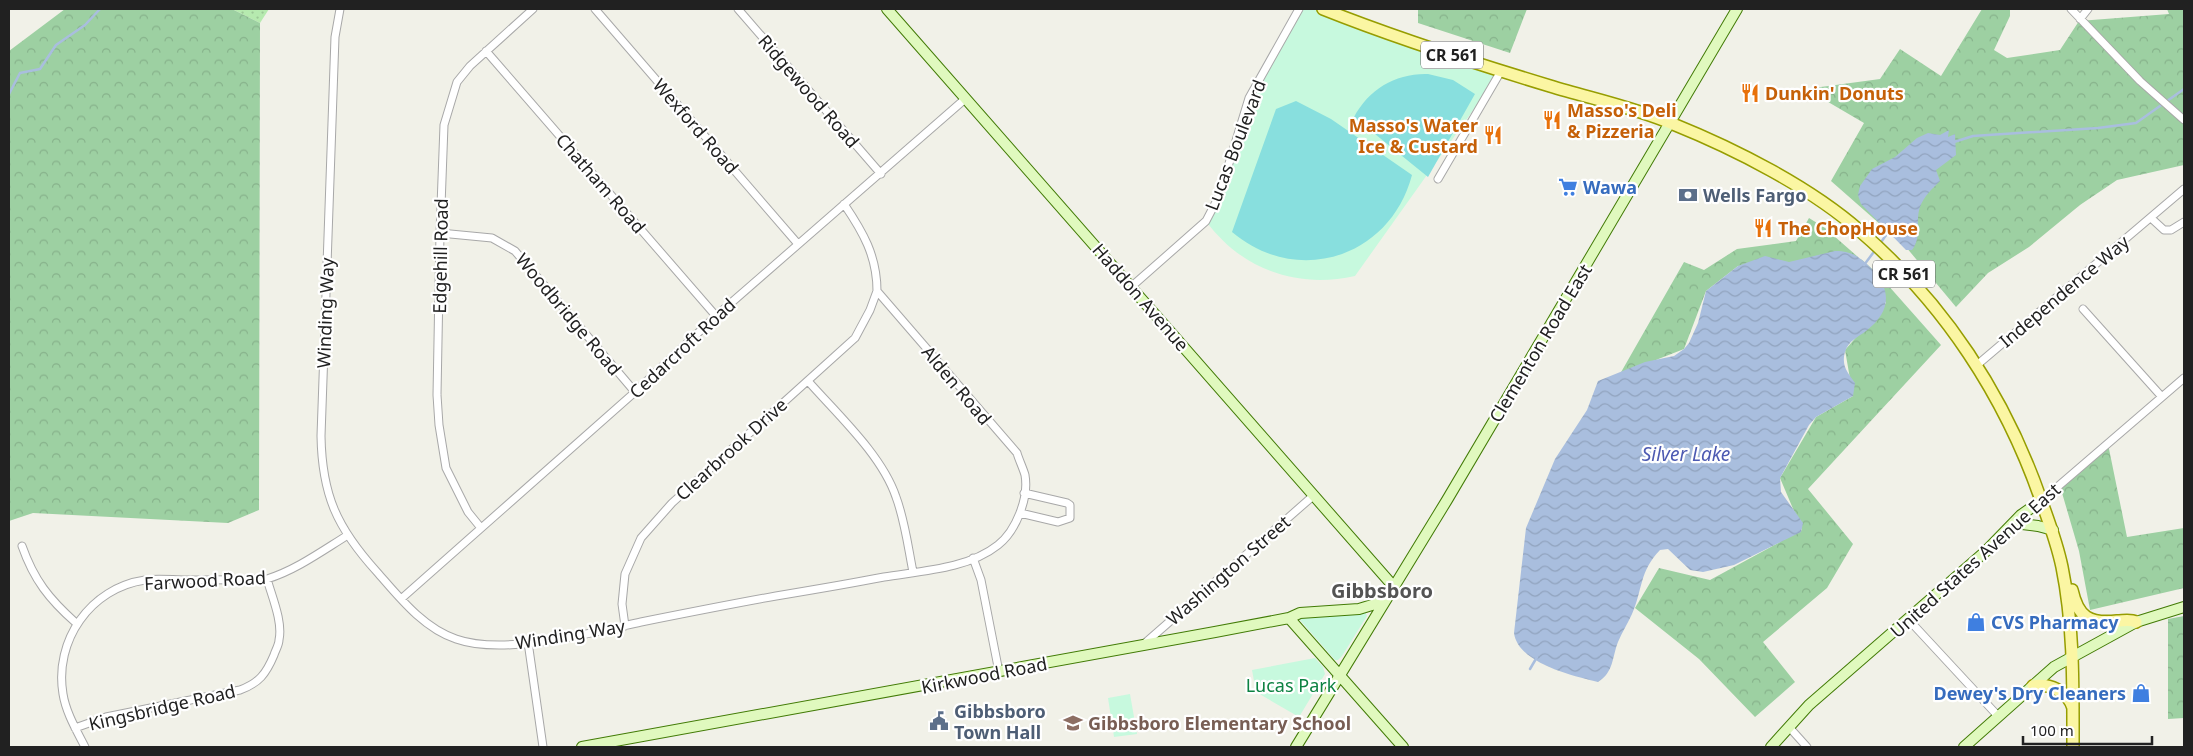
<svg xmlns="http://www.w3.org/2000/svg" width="2193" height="756" font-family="'Noto Sans',sans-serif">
  <defs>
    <pattern id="grass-dots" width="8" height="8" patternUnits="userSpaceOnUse" patternTransform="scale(1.25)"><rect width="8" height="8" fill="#b6eaaf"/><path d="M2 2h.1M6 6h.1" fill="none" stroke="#9cc896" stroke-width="1.8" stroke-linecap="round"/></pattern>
    <pattern id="forest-crowns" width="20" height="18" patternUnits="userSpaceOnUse" patternTransform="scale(1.25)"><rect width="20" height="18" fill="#9dd0a2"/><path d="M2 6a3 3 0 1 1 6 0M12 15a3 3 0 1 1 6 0" fill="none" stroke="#87b28b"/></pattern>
    <pattern id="water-waves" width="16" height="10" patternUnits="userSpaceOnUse" patternTransform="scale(1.25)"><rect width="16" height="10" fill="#a9bede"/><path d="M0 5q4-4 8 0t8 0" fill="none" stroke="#91a3be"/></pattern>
  </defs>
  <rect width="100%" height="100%" fill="#f1f1e8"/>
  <path fill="url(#grass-dots)" d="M232,9h37l-9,14z"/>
  <path fill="url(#forest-crowns)" d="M65,9h167l28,14 -1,487 -31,13 -195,-10 -24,8v-470z
    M1418,9h109l-17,44 -92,-30z
    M1982,9h28v7l-16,34 13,8 53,-8 19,-29 90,-7 -2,-5h17v156l-67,15 -37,25 -51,42 -41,26 -32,34 -50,-60 -75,-66 33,-58 -58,-34 74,-10 20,-30 41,27z
    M1809,218l16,10 33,29 -120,9 -32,25 -22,58 -64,25 64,-112 20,8 33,-21 59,-8z
    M1861,259l18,16 62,70 -133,144 45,55 -26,44 -64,54 32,40 -40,35 -56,-58 -64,-51 24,-40 51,12 92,-50 -22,-52 36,-61 37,-21 -8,-46 41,-47z
    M2108,444l19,93 57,-9v60l-94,22 -11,-59 -19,-65z
    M2184,616v102l-16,1v-100z"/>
  <path fill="#c7f9de" d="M1299,9h27l175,62 -146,205c-59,13 -114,-7 -149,-55l13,-25 30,-98z
    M1365,611l2,5 -25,40 -4,4h-3l-36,-41v-2z
    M1315,658l8,9 2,7 -26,43 -43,-25 -4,-22z
    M1130,694l7,40 -23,3 -6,-39z"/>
  <path fill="#88dfde" d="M1428,74l25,6 22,14 -47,83 -74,-60c15,-28 42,-44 74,-43z
    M1296,101l35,18 81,56c-22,83 -115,112 -180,57l44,-123z"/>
  <path fill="url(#water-waves)" d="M1949,130l-1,7 7,-3 1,21 -20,15 4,11c-8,8 -16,15 -20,26 -5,14 2,31 -8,43h-6l-45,-46 -3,-9 2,-9 12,-17 23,-12 22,-19 11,-5 12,2z
    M1835,251c17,0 25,6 37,18 20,21 19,43 -6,62 -8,6 -18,10 -21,21 -4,14 3,21 10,31l-2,13 -37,21 -7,8 -29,53 1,14 22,31 -2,9 -67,33 -31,7 -13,-2 -22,-21 -8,1c-21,22 -17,39 -28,64 -4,9 -10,18 -14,28 -6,15 -4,30 -20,40 -26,-6 -80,-19 -84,-49l12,-105 29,-69 32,-49 11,-29 47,-19 29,-6 10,-7 5,-6 9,-20 8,-32 32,-25 27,-10 24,6z"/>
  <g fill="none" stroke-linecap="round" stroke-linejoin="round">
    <path stroke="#a9bede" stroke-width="2.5" d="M9,94l11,-21 20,-4 16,-24 29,-20 15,-16
      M1954,142l19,-6 125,-8 38,-5 48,-34
      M1879,245l10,-14
      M1864,265l12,-16
      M1530,669l7,-12"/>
    <g stroke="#a8a8a8" stroke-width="9">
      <path id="street" d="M340,9l-5,28 -14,399c1,59 16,92 56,136 22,25 46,56 79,67 48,17 135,-6 185,-17 45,-9 90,-18 135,-26 36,-6 72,-12 108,-19 37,-6 84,-8 114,-32 18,-14 31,-47 27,-70 -2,-7 -6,-15 -8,-22l-140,-162c0,-35 -14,-59 -33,-87
        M595,9l203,235
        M738,9l143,165
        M2071,9l69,72 44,39
        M2080,19l8,-10
        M486,51l230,265
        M1438,179l63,-108
        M2151,218l13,12h7l13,-8
        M440,233l52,5 23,13 120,141
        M1131,287l75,-66 13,-25 30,-98 50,-89
        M2083,309l79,88
        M1977,365l207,-176
        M808,381c29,33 74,74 88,116 9,24 12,50 17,75
        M2041,501l143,-123
        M1020,513l38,9 12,-4v-13l-3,-2 -43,-10
        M481,528l-13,-16 -22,-44 -7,-43 -2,-30 3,-162 4,-108 13,-43 13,-16 63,-57
        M22,546c12,34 27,53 54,77
        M973,558l8,22 18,92
        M401,599l234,-207 81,-76 249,-217
        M1908,619l90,97
        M625,626l-3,-22 3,-30 16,-36 31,-35 183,-165 15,-28 7,-19
        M528,642l15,105
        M1144,644l169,-148
        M1789,727l18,20
        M75,728l31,-11 134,-27c19,-7 26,-16 34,-35 1,-4 5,-10 5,-15 4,-18 -7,-43 -12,-61
        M85,747c-8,-16 -19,-34 -22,-53 -9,-53 27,-106 82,-114 13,-2 28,0 42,0 27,0 53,0 80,-1 29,-9 55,-28 81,-44"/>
    </g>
    <g stroke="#427b06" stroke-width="12">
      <path id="secondary" d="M887,9l507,578
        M2014,523l24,3 15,4
        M1289,618l114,129
        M582,747l633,-115 74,-14 11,-5 59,-4 26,-8
        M1296,747l151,-247 290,-491
        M1771,747l38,-42 177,-154 35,-36 20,-14
        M1964,747l90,-80 82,-45 48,-15"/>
    </g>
    <g stroke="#969d01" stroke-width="14">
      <path id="primary" d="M1323,9c75,30 151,54 227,77 39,12 86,22 123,38 62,25 137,63 187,107 84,72 145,165 181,269 8,22 16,43 21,67 12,59 11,120 11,180
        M2072,590c6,27 17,34 45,31 6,0 13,-2 19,1
        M2033,686c16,-3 35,5 40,22"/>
    </g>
    <use href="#street" stroke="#fff" stroke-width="7"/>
    <use href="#secondary" stroke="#e0f9be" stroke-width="10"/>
    <use href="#primary" stroke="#fbf6a3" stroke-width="11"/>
  </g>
  <defs>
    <g id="restaurant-bare" transform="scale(1.5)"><path d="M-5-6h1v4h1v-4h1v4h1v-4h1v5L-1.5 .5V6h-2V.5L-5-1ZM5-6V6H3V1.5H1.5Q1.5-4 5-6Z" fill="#e8710a" stroke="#fff" stroke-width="2.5" paint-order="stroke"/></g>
    <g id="supermarket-bare" transform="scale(1.5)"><path d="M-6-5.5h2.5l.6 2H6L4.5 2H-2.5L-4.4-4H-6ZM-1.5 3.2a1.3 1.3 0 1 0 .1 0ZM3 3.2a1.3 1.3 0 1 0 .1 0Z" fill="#3f7fe0" stroke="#fff" stroke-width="2.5" paint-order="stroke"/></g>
    <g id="bank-bare" transform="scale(1.5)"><path d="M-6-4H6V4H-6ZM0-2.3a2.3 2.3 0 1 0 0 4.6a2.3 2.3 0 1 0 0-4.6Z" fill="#5c6f8a" stroke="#fff" stroke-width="2.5" paint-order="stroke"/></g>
    <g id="shop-bare" transform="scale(1.5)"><path d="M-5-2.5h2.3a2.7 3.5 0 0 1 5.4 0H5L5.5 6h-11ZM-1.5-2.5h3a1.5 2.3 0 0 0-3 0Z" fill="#3f7fe0" stroke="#fff" stroke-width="2.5" paint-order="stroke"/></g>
    <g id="civic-bare" transform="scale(1.5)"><path d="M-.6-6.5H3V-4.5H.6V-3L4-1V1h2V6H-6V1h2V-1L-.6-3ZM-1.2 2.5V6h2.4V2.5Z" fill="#5c6f8a" stroke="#fff" stroke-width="2.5" paint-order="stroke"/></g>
    <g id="school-bare" transform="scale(1.5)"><path d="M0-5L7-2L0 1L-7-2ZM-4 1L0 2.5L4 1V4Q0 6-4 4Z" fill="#8d6e63" stroke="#fff" stroke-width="2.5" paint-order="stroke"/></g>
  </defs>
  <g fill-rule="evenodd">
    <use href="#restaurant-bare" x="1750" y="93"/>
    <use href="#restaurant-bare" x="1552" y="120"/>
    <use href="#restaurant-bare" x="1493" y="135"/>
    <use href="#supermarket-bare" x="1568" y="187"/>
    <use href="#bank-bare" x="1688" y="195"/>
    <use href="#restaurant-bare" x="1763" y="228"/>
    <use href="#shop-bare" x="1976" y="622"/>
    <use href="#shop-bare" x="2141" y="693"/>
    <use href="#civic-bare" x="939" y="721"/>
    <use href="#school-bare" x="1073" y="723"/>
  </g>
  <g text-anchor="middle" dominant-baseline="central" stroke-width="4.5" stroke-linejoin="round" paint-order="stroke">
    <g fill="#fff" stroke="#646464" stroke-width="1">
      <rect x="1421" y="41.5" width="62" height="27" rx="4"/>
      <rect x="1873" y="260.5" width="62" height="27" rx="4"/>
    </g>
    <g font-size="16" font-weight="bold" fill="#212121">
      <text x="1452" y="55">CR 561</text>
      <text x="1904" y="274">CR 561</text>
    </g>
    <g font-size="18" fill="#212121" stroke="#fff">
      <text transform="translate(809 91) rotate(49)">Ridgewood Road</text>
      <text transform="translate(696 126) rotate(49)">Wexford Road</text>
      <text transform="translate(1235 145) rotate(-69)">Lucas Boulevard</text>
      <text transform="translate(601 183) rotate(49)">Chatham Road</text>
      <text transform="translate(440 256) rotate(-89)">Edgehill Road</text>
      <text transform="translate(2064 291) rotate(-40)">Independence Way</text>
      <text transform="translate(1141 297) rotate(49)">Haddon Avenue</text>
      <text transform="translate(325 313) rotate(-88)">Winding Way</text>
      <text transform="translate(569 314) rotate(50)">Woodbridge Road</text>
      <text transform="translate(1540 343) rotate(-59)">Clementon Road East</text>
      <text transform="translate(682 348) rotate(-43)">Cedarcroft Road</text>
      <text transform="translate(957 385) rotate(50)">Alden Road</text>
      <text transform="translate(731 449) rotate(-42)">Clearbrook Drive</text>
      <text transform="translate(1975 560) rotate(-42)">United States Avenue East</text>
      <text transform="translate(1228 570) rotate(-41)">Washington Street</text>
      <text transform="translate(205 580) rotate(-3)">Farwood Road</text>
      <text transform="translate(570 634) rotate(-9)">Winding Way</text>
      <text transform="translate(984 675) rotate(-11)">Kirkwood Road</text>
      <text transform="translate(162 707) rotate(-13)">Kingsbridge Road</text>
    </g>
    <g font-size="18" font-weight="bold" fill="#c56008" stroke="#fff" text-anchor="start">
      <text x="1765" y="93">Dunkin' Donuts</text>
      <text x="1567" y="110">Masso's Deli<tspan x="1567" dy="21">&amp; Pizzeria</tspan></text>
      <text x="1478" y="125" text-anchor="end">Masso's Water<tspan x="1478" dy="21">Ice &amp; Custard</tspan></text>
      <text x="1778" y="228">The ChopHouse</text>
    </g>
    <g font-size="18" font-weight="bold" fill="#366cbe" stroke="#fff" text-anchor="start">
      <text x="1583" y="187">Wawa</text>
      <text x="1991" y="622">CVS Pharmacy</text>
      <text x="2126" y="693" text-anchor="end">Dewey's Dry Cleaners</text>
    </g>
    <g font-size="18" font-weight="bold" fill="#4e5e75" stroke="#fff" text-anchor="start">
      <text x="1703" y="195">Wells Fargo</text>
      <text x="954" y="711">Gibbsboro<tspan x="954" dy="21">Town Hall</tspan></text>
    </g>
    <g font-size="18" fill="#0d8242" stroke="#fff">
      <text x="1291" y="685">Lucas Park</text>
    </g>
    <g font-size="18" font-weight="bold" fill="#785e54" stroke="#fff" text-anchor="start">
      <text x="1088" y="723">Gibbsboro Elementary School</text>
    </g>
    <g font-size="19" font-style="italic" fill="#4d5ab2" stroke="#fff">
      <text x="1686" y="454">Silver Lake</text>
    </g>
    <g font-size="20" font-weight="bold" fill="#545454" stroke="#fff">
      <text x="1382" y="590">Gibbsboro</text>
    </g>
  </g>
  <rect width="2193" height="756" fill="none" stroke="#212121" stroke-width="20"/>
  <path d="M2023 736v8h129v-8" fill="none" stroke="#212121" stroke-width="2.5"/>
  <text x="2030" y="736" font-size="15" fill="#212121" stroke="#ffffff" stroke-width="4" paint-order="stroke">100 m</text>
</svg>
